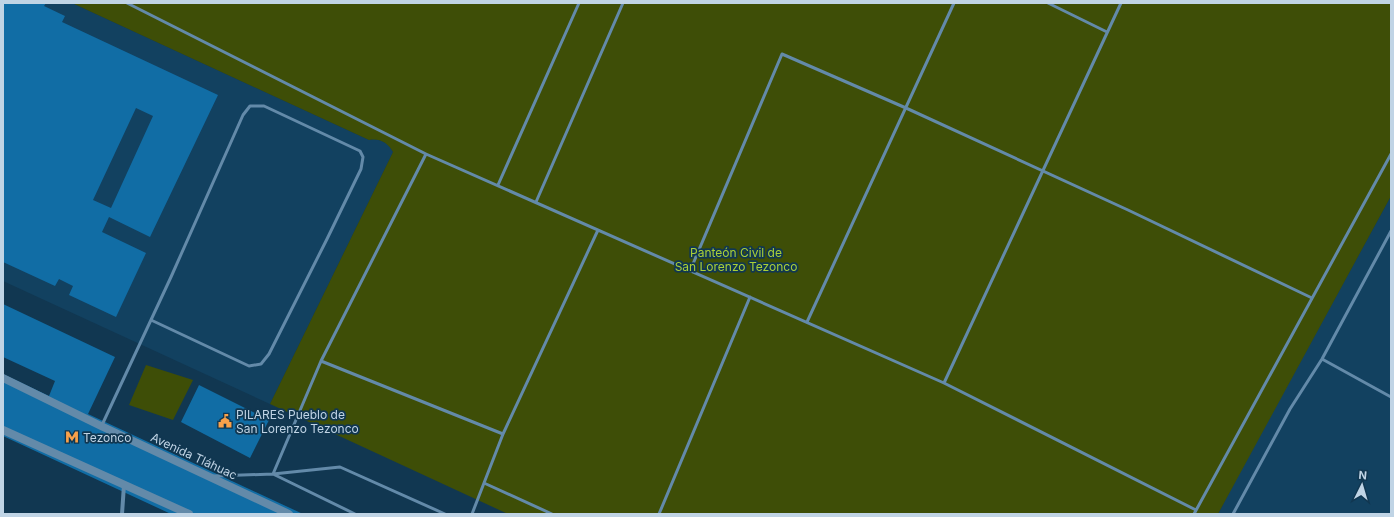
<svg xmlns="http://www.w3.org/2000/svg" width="1394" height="517" font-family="Inter,sans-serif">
  <rect width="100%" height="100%" fill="#113751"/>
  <path fill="#124160" d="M3,3h69l297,137 6,-1 7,2 7,4 4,7 -123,252 -267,-123z
    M1391,196v318h-173l21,-40z"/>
  <path fill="#3e4e07" d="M72,3h1319v193l-173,318h-710l-238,-110 123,-252c-5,-9 -13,-14 -24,-12z
    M146,365l47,15 -20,40 -44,-15z"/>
  <path fill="#116da5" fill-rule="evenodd" d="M3,3h43l-2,3 21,10 -3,6 156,73 -68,142 -41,-20 -7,15 44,21 -30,64 -47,-22 4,-9 -14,-7 -4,7 -52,-24zM136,108l17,8 -42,92 -18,-8z
    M3,304l112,53 -27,57 215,100h-132l-168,-78v-62l46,22 6,-15 -52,-24z
    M199,385l70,35 -19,38 -69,-36z"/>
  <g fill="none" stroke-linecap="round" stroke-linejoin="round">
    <path stroke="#638aa9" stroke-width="3" d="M127,3l299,151 518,229 252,127
      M1048,3l59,29
      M498,185l81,-182
      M536,202l87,-199
      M690,271l92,-217 124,54 222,102 184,88
      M807,322l147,-319
      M1322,359l69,38
      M321,361l182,73
      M944,383l177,-380
      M102,425l69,-148 72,-162 7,-9h14l96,45 3,6 -2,12 -34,70 -58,115 -8,10 -12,2 -98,-46
      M214,476l59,-2 67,-7 105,47
      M484,483l19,-49 95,-204
      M355,514l-82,-40 48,-113 105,-207
      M472,514l12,-31 68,31
      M659,514l91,-217
      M1194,514l197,-360
      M1233,514l57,-105 32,-50 69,-128"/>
    <path stroke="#638aa9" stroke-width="4" d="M122,514l2,-29"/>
    <path stroke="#638aa9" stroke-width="8" d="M3,378l98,48 188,88
      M3,430l186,84"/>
  </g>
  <defs>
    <g id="civic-bare" transform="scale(1.08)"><path d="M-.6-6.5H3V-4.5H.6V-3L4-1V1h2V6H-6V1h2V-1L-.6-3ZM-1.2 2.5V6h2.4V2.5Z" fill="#f8a14a" stroke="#113751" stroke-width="2.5" paint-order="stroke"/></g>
    <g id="metro-bare" transform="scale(1.08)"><path d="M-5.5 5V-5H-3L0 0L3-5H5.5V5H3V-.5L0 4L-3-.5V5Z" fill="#f8a14a" stroke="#113751" stroke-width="2.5" paint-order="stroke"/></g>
  </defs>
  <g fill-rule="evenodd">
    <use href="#civic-bare" x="225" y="421"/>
    <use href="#metro-bare" x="72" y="437"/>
  </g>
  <g text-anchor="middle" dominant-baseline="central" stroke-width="3.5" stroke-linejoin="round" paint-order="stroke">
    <g font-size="12" fill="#aad037" stroke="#113751">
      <text x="736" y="252">Panteón Civil de<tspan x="736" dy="14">San Lorenzo Tezonco</tspan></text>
    </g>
    <g font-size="12" fill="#c0d4e5" stroke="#113751" text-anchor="start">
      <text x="236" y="414">PILARES Pueblo de<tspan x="236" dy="14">San Lorenzo Tezonco</tspan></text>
      <text x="83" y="437">Tezonco</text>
    </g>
    <g font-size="12" fill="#c0d4e5" stroke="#113751">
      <text transform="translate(194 456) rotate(25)">Avenida Tláhuac</text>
    </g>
  </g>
  <rect width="1394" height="517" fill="none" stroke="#c0d4e5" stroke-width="8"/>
  <g transform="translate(1362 485) rotate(5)" stroke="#113751" stroke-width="3" paint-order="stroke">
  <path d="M0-3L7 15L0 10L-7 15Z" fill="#c0d4e5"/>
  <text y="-6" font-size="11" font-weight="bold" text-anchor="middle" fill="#c0d4e5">N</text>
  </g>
</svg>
